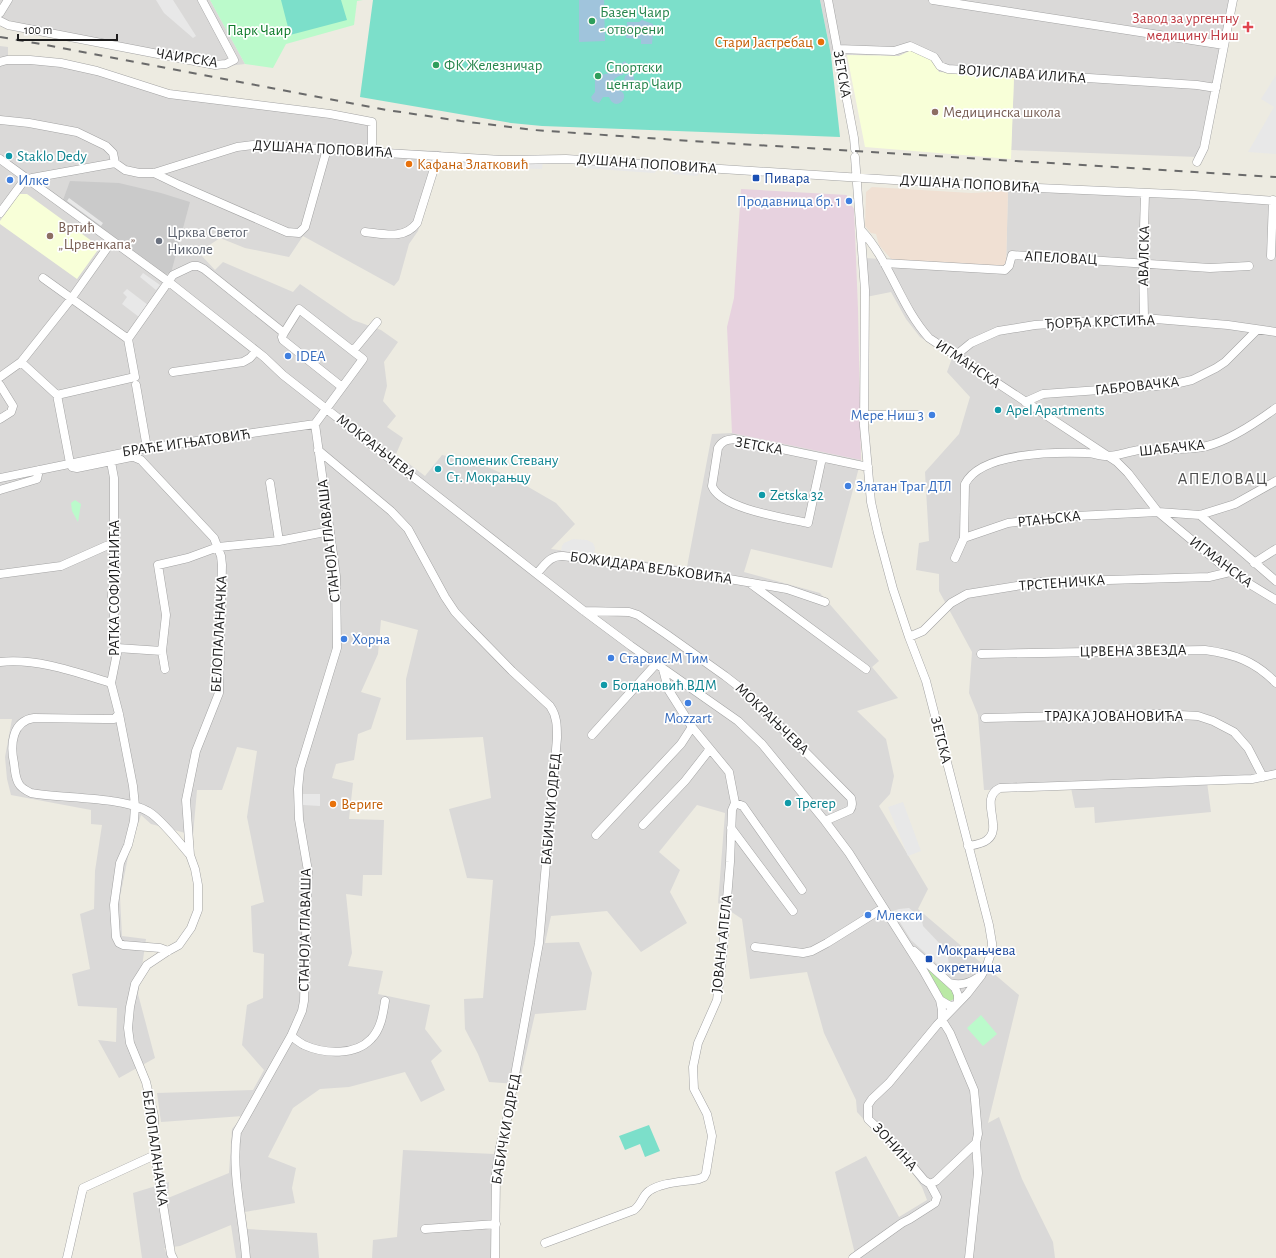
<svg xmlns="http://www.w3.org/2000/svg" width="1276" height="1258" font-family="'Alegreya Sans',sans-serif">
  <rect width="100%" height="100%" fill="#edebe1"/>
  <path fill="#dad9d8" d="M0,0h210l35,64 -17,2 -182,-36 -46,-12z
    M820,0h409l-31,157 -187,-7 3,-73 -75,-5 -25,-23 -15,7 -68,-1z
    M0,46l8,1v11l33,4 96,22 118,23 88,13 33,7v22l65,2 -4,17 -19,63 -9,13 -10,36 -5,6 -91,-50 -14,21 -44,-9 -25,-10 -18,12 -1,5 14,15 8,-8 70,30 7,-8 53,36 28,10 17,12 -14,20 3,24 -4,15 13,15 -9,11 16,11 -7,16 29,22 17,-21 37,8 39,18 38,22 19,21 -24,25 136,18 25,-133 20,-1 129,27 -29,108 -81,-19 -7,23 76,21 59,68 -7,6 26,31 -41,13 29,28 8,37 -4,18 -11,12 49,83 -10,20 101,86 -31,128 11,-6 23,62 31,63 2,16h-199l-21,-86 31,-16 33,61 28,-17 -5,-13 -11,-16 -54,-59 -1,-12 -32,-67 -17,-61 -57,7 -8,-60 -24,-16 7,-90 -28,-8 -38,47 21,18 -10,22 17,31 -46,29 -34,-41 -56,5 -6,27 34,-1 13,31 -6,37 -51,4 -16,70 -30,-2 -11,-28 -13,-25 -1,-30 19,-1 10,-118 -26,-2 -18,-69 42,-11 -8,-61 -77,3v-61l12,-49 -37,-10 -3,34 -17,38 20,6 -10,31 -13,5 -4,26 -18,4 -4,14 21,5 -4,36 35,1 -2,55h-19l-1,21 -16,-2 6,59 -4,13 35,5 -5,23 52,11 -5,24 17,22 -11,10 14,29 -24,12 -16,-30 -56,15 -29,2 -27,19 -25,49 28,11 -4,20 3,15 -50,9 2,17 70,4 2,25h-83l-5,-33 -51,21 -16,2 5,10h-27l-9,-65 36,-11 -1,16 61,-25 3,-44 11,-13 -82,6 -4,-29 96,-3 11,-20 -22,-25 5,-40 16,-7 1,-44 -11,-2 -2,-46 13,-4 -17,-85 10,-66 -20,-4 -15,43h-25l-4,45 -42,-11 -10,-9 -12,37 -9,45 2,39 24,3 -8,55 17,64 -36,20 -21,-38 18,2 1,-34 -39,-2 -6,-32 18,-5 -10,-55 14,-5 1,-38 7,-46 -11,-1v-14l-80,-15 -4,-16 -2,-22 7,-38h-12z
    M1008,188l268,14v571l-69,9 4,30 -116,11 -1,-16 -19,1 -4,-20 -87,2 -6,-75 -9,-22 3,-41 -33,-61v-17l-23,-4 3,-27 10,-2 -4,-69 34,-38 11,-37 -23,-25 5,-14 -32,-21 -14,-18 -15,-27 -25,5 -1,-39 141,9z
    M403,1150l92,4 -2,104h-121l1,-18 24,-3z"/>
  <path fill="#e7d2df" d="M741,189l106,6 -1,11h6l2,3 4,100 3,151 -129,-27 -5,-106 7,-29z"/>
  <path fill="#f8ffd8" d="M914,49l19,11 6,12 75,5 -3,82 -146,-12 -18,-92 52,1z
    M19,194h8l73,53 -23,32 -77,-55v-3z"/>
  <path fill="#cacaca" d="M70,181l49,2 42,10 29,9 -19,71 -5,1 -103,-74z"/>
  <path fill="#f0e0d3" d="M872,187l99,6 37,-2 -2,76 -114,-7 -13,-15 -3,-11 -5,-1 -6,-7 1,-34z"/>
  <path fill="#bae9a5" d="M923,965l32,28 -1,6 -4,2 -6,-3z"/>
  <path fill="#bbfacb" d="M210,0h153l-6,1 -3,24 -68,19 -13,24 -28,-4z
    M75,500l6,4 -3,18 -6,-11 -1,-8z
    M981,1015l16,19 -14,12 -16,-18z"/>
  <path fill="#7cdfca" d="M281,0h60l6,20 -57,15z
    M373,0h447l11,55 9,82 -298,-11 -31,-3 -151,-26z
    M649,1125l11,26 -15,6 -5,-13 -15,6 -6,-14z"/>
  <path fill="#e8e8e8" d="M156,0h17l23,36 -3,2 -29,-25z
    M1276,75v79l-28,-2 26,-45 -13,-8z
    M447,160l46,2 4,5 -47,-2z
    M543,161l-1,8 -34,-1v-6z
    M588,164l72,4 -6,5 -72,-5z
    M678,170l24,1 -5,5 -25,-2z
    M69,198l34,25 -2,3 -34,-25z
    M143,273l17,12 -4,5 -16,-13z
    M127,289l21,16 -9,12 -17,-13 5,-7 -4,-4z
    M573,539l14,1 6,3 2,5 -1,6 -33,-3 1,-5 2,-3z
    M303,794h17v12l-17,-1z
    M903,802l18,49 -13,5 -20,-49z
    M909,908l5,4 8,9 1,5 18,19 7,11 1,11 -3,5 -35,-32 -18,-29 6,-2z"/>
  <path fill="#a0c4dc" d="M579,0h25l1,41 -26,1z
    M642,20l11,4v3l-3,3 -3,-1 -4,2 -4,-2v3l14,1 -1,11h-11v-5l-15,-1 1,-16h12z
    M625,61l4,6 -5,4 -1,4c-7,1 -13,6 -9,13 2,1 5,2 7,3 10,6 -6,22 -12,6h-6l-4,6 -6,-2 -2,-4 4,-5v-17c9,0 17,-1 20,-10h4z
    M630,73l4,3v4l-4,4 -2,6 -5,1 -2,-5 3,-4 1,-6z"/>
  <g fill="none" stroke-linecap="round" stroke-linejoin="round">
    <g stroke="#a3a3a3" stroke-width="9">
      <path id="minor" d="M828,0l26,138 1,11
        M933,0l291,45
        M0,13l8,-13
        M0,21l8,4 207,40 11,-1 8,-4 -32,-60
        M838,49l56,2 16,-5 24,11 6,9 8,3 249,16 19,3
        M0,62l7,-2h23l31,3 36,8 72,23 161,20 42,8v30
        M0,120l29,3 48,9 29,14 7,7 2,10
        M855,157l10,133 -1,136 7,76 7,31 15,56 16,48 17,44 63,244 3,18v7l-5,15 -6,11 -14,18 -30,31 -48,58 -17,16 -4,6v14l25,24 31,37 6,4 6,-3 40,-38
        M0,159l169,123 95,75 19,18 301,236 47,35 107,75 24,23 63,77 24,32 74,117 17,30 10,6 6,-1
        M1197,162l7,-14 29,-148
        M154,173l25,12 108,47 12,1 6,-6 22,-78
        M0,213l23,-31 9,-4 83,-15 10,7 14,3h15l83,-26 16,-2 249,15 64,-1 405,26 223,10 82,6
        M861,230c29,31 39,76 68,108l188,124 11,11 30,39 72,60 46,28
        M365,232c19,2 39,8 52,-9l21,-67
        M1271,256l2,-56
        M884,263l121,7 4,-4 3,-11 198,13 39,-2
        M43,278l85,61
        M1144,318l-1,-55 2,-69
        M284,333l-2,4 1,3 59,47
        M353,351l24,-29
        M955,356l16,-13 27,-12 37,-6 109,-7 84,7 48,7
        M173,372l70,-10 7,-4 6,-7
        M0,377l21,-15 50,-63 41,-58
        M0,385l13,21 -2,6 -11,7
        M136,385l11,63
        M57,395l13,68 2,4 5,1 54,-11h3l7,3 73,78 7,18 1,9 -3,128 -23,58 -10,49 4,55 5,14 3,16v25l-7,18 -12,17 -11,6 -21,14 -12,19 -5,23 -2,21 2,15 16,39 8,34 1,39 16,99 2,4
        M1025,402l18,-8 113,-8 23,-3 13,-3 24,-12 9,-6 32,-32
        M864,415h54
        M318,450l73,61 17,18 37,68 10,15 13,14 44,45 38,35c7,10 7,20 7,32l-18,205 -32,176 -7,28 -4,27 -1,84
        M822,458l-14,65c-23,-5 -87,-14 -96,-37l6,-38c4,-7 8,-8 16,-9l134,28
        M111,462l3,16v76l-2,42 4,40 1,17 -6,30 8,31 14,72 2,20 -1,15 -6,24 -8,18 -6,42 2,32 3,6 4,2 37,3 8,3
        M0,478l147,-30 168,-24 48,-65 -64,-50 -15,24 -80,-64 -6,-3h-6l-19,9 -45,64 7,38 -78,18 -36,-33
        M270,483l9,58
        M0,490l37,-11 2,-9
        M1200,515l76,66
        M964,538l1,-54c16,-32 90,-32 121,-31 7,0 14,3 21,3 12,0 22,-5 33,-6 22,-2 45,1 67,-4 24,-6 50,-24 69,-38
        M955,558l9,-20 44,-15 47,-6 103,-5 42,3 35,-11 41,-23
        M1254,563l22,-14
        M537,573c8,-8 13,-18 26,-17l149,20 75,13 38,13
        M0,574l61,-8 45,-20 8,-2
        M751,584l115,85
        M584,611l45,1 9,3 28,19 59,42 22,17 104,105c1,4 2,8 -1,12l-25,11
        M909,637l14,-6 28,-28 16,-9 74,-12 168,-5 21,-5
        M117,648l45,3
        M981,654l224,-4c29,4 50,11 71,33
        M0,662c37,-4 75,10 111,21
        M165,669l-3,-18 4,-36 -8,-50 30,-7 30,-11 61,-6 51,-10
        M119,714l-5,5h-9l-71,-1c-22,3 -24,27 -20,45 1,7 1,15 5,21 2,4 8,7 12,9 31,6 97,3 121,21 14,11 26,27 38,41
        M985,718l176,-4 37,2 15,5 21,11 14,16 15,29
        M592,735l64,-71
        M735,803l8,3 59,84
        M643,825l42,-44 25,-32
        M731,828l62,83
        M596,835l85,-91 11,-17
        M968,846c6,-1 14,-2 19,-6 17,-12 -9,-42 13,-52l252,-9 24,-5
        M755,947l48,6 9,-2 15,-8 56,-35
        M914,951l41,37 3,7v8
        M950,983c10,3 18,1 27,-5
        M940,1000l2,10v10l8,13 24,57 1,10 3,34 -2,9 2,30 -9,85
        M291,1036c4,3 9,7 13,9 20,9 51,11 67,-6 10,-10 12,-25 14,-38
        M425,1229l71,-5
        M545,1243l89,-33c8,-6 8,-14 15,-19 12,-9 36,-9 50,-12l5,-2 2,-4 6,-37 -5,-22 -13,-25 -1,-22 5,-24 19,-43 5,-40 8,-98 2,-52 3,-7 -6,-31 -37,-45 -24,-38 -5,-20
        M67,1258l16,-70 72,-33
        M246,1258c-3,-42 -15,-84 -9,-126l54,-96 11,-25 2,-10 4,-130 -9,-52 -1,-30 2,-20 37,-121 -1,-72 -21,-152
        M853,1258l49,-35 8,-4 25,-16 2,-6 -7,-13"/>
    </g>
    <use href="#minor" stroke="#fff" stroke-width="8"/>
    <path stroke="#6a6a6a" stroke-width="2" stroke-dasharray="8 8" stroke-linecap="butt" d="M0,37l35,6 352,67 74,11 73,9 142,10 600,37"/>
  </g>
  <g fill="#2e9e5b" stroke="#fff" stroke-width="1.5">
    <circle cx="592" cy="21" r="4"/>
    <circle cx="436" cy="65" r="4"/>
    <circle cx="598" cy="76" r="4"/>
  </g>
  <path fill="#e0444e" stroke="#fff" stroke-width="1.5" d="M1246 21h4v4h4v4h-4v4h-4v-4h-4v-4h4z"/>
  <g fill="#e8710a" stroke="#fff" stroke-width="1.5">
    <circle cx="821" cy="42" r="4"/>
    <circle cx="409" cy="164" r="4"/>
    <circle cx="333" cy="804" r="4"/>
  </g>
  <g fill="#8d6e63" stroke="#fff" stroke-width="1.5">
    <circle cx="935" cy="112" r="4"/>
    <circle cx="50" cy="236" r="4"/>
  </g>
  <g fill="#0f9aa8" stroke="#fff" stroke-width="1.5">
    <circle cx="9" cy="156" r="4"/>
    <circle cx="998" cy="410" r="4"/>
    <circle cx="438" cy="469" r="4"/>
    <circle cx="762" cy="495" r="4"/>
    <circle cx="604" cy="685" r="4"/>
    <circle cx="788" cy="803" r="4"/>
  </g>
  <g fill="#1a4fb4" stroke="#fff" stroke-width="1.5">
    <rect x="752" y="174" width="8" height="8" rx="2"/>
    <rect x="925" y="955" width="8" height="8" rx="2"/>
  </g>
  <g fill="#3f7fe0" stroke="#fff" stroke-width="1.5">
    <circle cx="10" cy="180" r="4"/>
    <circle cx="849" cy="201" r="4"/>
    <circle cx="288" cy="356" r="4"/>
    <circle cx="932" cy="415" r="4"/>
    <circle cx="848" cy="486" r="4"/>
    <circle cx="344" cy="639" r="4"/>
    <circle cx="611" cy="658" r="4"/>
    <circle cx="688" cy="703" r="4"/>
    <circle cx="868" cy="915" r="4"/>
  </g>
  <circle fill="#6b7280" stroke="#fff" stroke-width="1.5" cx="159" cy="241" r="4"/>
  <g text-anchor="middle" dominant-baseline="central" stroke-width="3.5" stroke-linejoin="round" paint-order="stroke">
    <g font-size="15" fill="#27864d" stroke="#fff" text-anchor="start">
      <text x="600" y="12">Базен Чаир<tspan x="600" dy="17">- отворени</tspan></text>
      <text x="444" y="65">ФК Железничар</text>
      <text x="606" y="67">Спортски<tspan x="606" dy="17">центар Чаир</tspan></text>
    </g>
    <g font-size="15" fill="#be3a42" stroke="#fff" text-anchor="end">
      <text x="1239" y="18">Завод за ургентну<tspan x="1239" dy="17">медицину Ниш</tspan></text>
    </g>
    <g font-size="15" fill="#0a7927" stroke="#fff">
      <text x="259" y="30">Парк Чаир</text>
    </g>
    <g font-size="15" fill="#c56008" stroke="#fff" text-anchor="start">
      <text x="813" y="42" text-anchor="end">Стари Јастребац</text>
      <text x="417" y="164">Кафана Златковић</text>
      <text x="341" y="804">Вериге</text>
    </g>
    <g font-size="15" fill="#1c1c1c" stroke="#fff">
      <text transform="translate(187 58) rotate(9)">ЧАИРСКА</text>
      <text transform="translate(842 74) rotate(80)">ЗЕТСКА</text>
      <text transform="translate(1022 74) rotate(4)">ВОЈИСЛАВА ИЛИЋА</text>
      <text transform="translate(323 149) rotate(3)">ДУШАНА ПОПОВИЋА</text>
      <text transform="translate(647 164) rotate(4)">ДУШАНА ПОПОВИЋА</text>
      <text transform="translate(970 184) rotate(3)">ДУШАНА ПОПОВИЋА</text>
      <text transform="translate(1144 256) rotate(-89)">АВАЛСКА</text>
      <text transform="translate(1061 258) rotate(3)">АПЕЛОВАЦ</text>
      <text transform="translate(1100 322) rotate(-2)">ЂОРЂА КРСТИЋА</text>
      <text transform="translate(968 364) rotate(34)">ИГМАНСКА</text>
      <text transform="translate(1137 386) rotate(-6)">ГАБРОВАЧКА</text>
      <text transform="translate(186 443) rotate(-8)">БРАЋЕ ИГЊАТОВИЋ</text>
      <text transform="translate(759 446) rotate(10)">ЗЕТСКА</text>
      <text transform="translate(376 447) rotate(38)">МОКРАЊЧЕВА</text>
      <text transform="translate(1172 448) rotate(-6)">ШАБАЧКА</text>
      <text transform="translate(1049 519) rotate(-6)">РТАЊСКА</text>
      <text transform="translate(329 541) rotate(-96)">СТАНОЈА ГЛАВАША</text>
      <text transform="translate(1221 562) rotate(37)">ИГМАНСКА</text>
      <text transform="translate(651 568) rotate(8)">БОЖИДАРА ВЕЉКОВИЋА</text>
      <text transform="translate(1062 583) rotate(-4)">ТРСТЕНИЧКА</text>
      <text transform="translate(114 588) rotate(-90)">РАТКА СОФИЈАНИЋА</text>
      <text transform="translate(219 634) rotate(-87)">БЕЛОПАЛАНАЧКА</text>
      <text transform="translate(1133 651) rotate(-1)">ЦРВЕНА ЗВЕЗДА</text>
      <text x="1114" y="716">ТРАЈКА ЈОВАНОВИЋА</text>
      <text transform="translate(772 719) rotate(44)">МОКРАЊЧЕВА</text>
      <text transform="translate(941 740) rotate(76)">ЗЕТСКА</text>
      <text transform="translate(551 809) rotate(-85)">БАБИЧКИ ОДРЕД</text>
      <text transform="translate(305 930) rotate(-89)">СТАНОЈА ГЛАВАША</text>
      <text transform="translate(722 944) rotate(-84)">ЈОВАНА АПЕЛА</text>
      <text transform="translate(506 1129) rotate(-80)">БАБИЧКИ ОДРЕД</text>
      <text transform="translate(895 1147) rotate(48)">ЗОНИНА</text>
      <text transform="translate(155 1148) rotate(82)">БЕЛОПАЛАНАЧКА</text>
    </g>
    <g font-size="15" fill="#785e54" stroke="#fff" text-anchor="start">
      <text x="943" y="112">Медицинска школа</text>
      <text x="58" y="227">Вртић<tspan x="58" dy="17">„Црвенкапа”</tspan></text>
    </g>
    <g font-size="15" fill="#0d838f" stroke="#fff" text-anchor="start">
      <text x="17" y="156">Staklo Dedy</text>
      <text x="1006" y="410">Apel Apartments</text>
      <text x="446" y="460">Споменик Стевану<tspan x="446" dy="17">Ст. Мокрањцу</tspan></text>
      <text x="770" y="495">Zetska 32</text>
      <text x="612" y="685">Богдановић ВДМ</text>
      <text x="796" y="803">Трегер</text>
    </g>
    <g font-size="15" fill="#164399" stroke="#fff" text-anchor="start">
      <text x="764" y="178">Пивара</text>
      <text x="937" y="950">Мокрањчева<tspan x="937" dy="17">окретница</tspan></text>
    </g>
    <g font-size="15" fill="#366cbe" stroke="#fff" text-anchor="start">
      <text x="18" y="180">Илке</text>
      <text x="841" y="201" text-anchor="end">Продавница бр. 1</text>
      <text x="296" y="356">IDEA</text>
      <text x="924" y="415" text-anchor="end">Мере Ниш 3</text>
      <text x="856" y="486">Златан Траг ДТЛ</text>
      <text x="352" y="639">Хорна</text>
      <text x="619" y="658">Старвис.М Тим</text>
      <text x="688" y="718" text-anchor="middle">Mozzart</text>
      <text x="876" y="915">Млекси</text>
    </g>
    <g font-size="15" fill="#5b616d" stroke="#fff" text-anchor="start">
      <text x="167" y="232">Црква Светог<tspan x="167" dy="17">Николе</tspan></text>
    </g>
    <g font-size="17" letter-spacing="1" fill="#4f4f4f" stroke="#fff">
      <text x="1223" y="478">АПЕЛОВАЦ</text>
    </g>
  </g>
  <path d="M18 34v6h99v-6" fill="none" stroke="#1c1c1c" stroke-width="2"/>
  <text x="24" y="34" font-size="12" fill="#1c1c1c" stroke="#ffffff" stroke-width="3" paint-order="stroke">100 m</text>
</svg>
